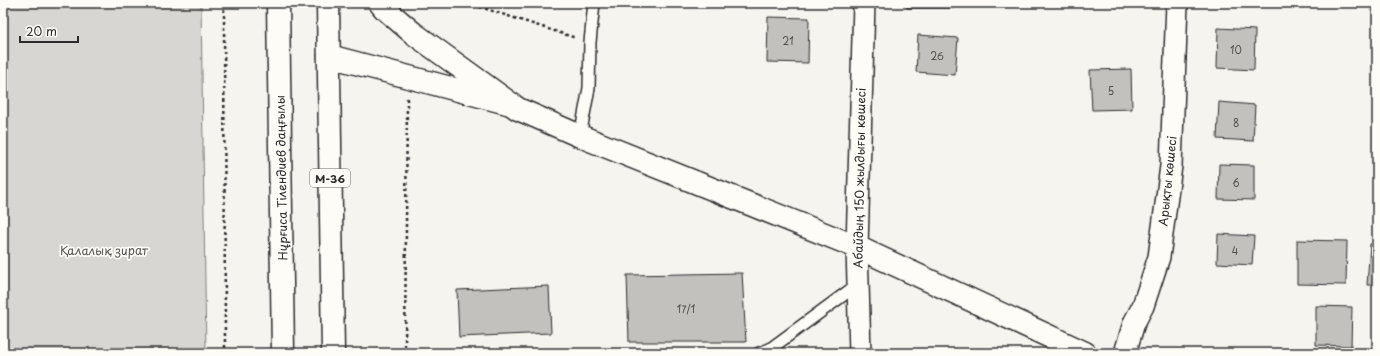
<svg xmlns="http://www.w3.org/2000/svg" width="1380" height="356" font-family="'Playpen Sans',sans-serif">
  <rect width="100%" height="100%" fill="#f5f4ef"/>
  <filter id="ink" filterUnits="userSpaceOnUse"><feTurbulence type="fractalNoise" baseFrequency=".025" numOctaves="2"/><feDisplacementMap in="SourceGraphic" scale="8" xChannelSelector="R" yChannelSelector="G"/><feConvolveMatrix kernelMatrix="1 2 1 2 8 2 1 2 1" color-interpolation-filters="sRGB"/></filter>
  <g filter="url(#ink)">
    <path fill="#d7d6d2" stroke="#81807e" d="M3,3h198l5,350h-203z"/>
    <path fill="#c2c1be" stroke="#2b2b2b" d="M907,3h47v5h-47z
      M768,17l41,1 -1,45 -41,-1z
      M1218,28l37,2 -1,40 -37,-2z
      M918,35l40,3 -3,37 -39,-3z
      M1131,69l1,40 -40,1 -2,-40z
      M1219,102l36,3 -2,36 -36,-2z
      M1374,103h3v46h-3z
      M1219,164l35,1v35l-36,-1z
      M1218,234l36,2 -2,29 -35,-2z
      M1297,240l50,1 -1,44 -49,-1z
      M1370,244h7v41h-10z
      M742,273l4,69h-117l-2,-67z
      M549,286l2,47 -92,4 -2,-47z
      M1316,306l36,1 -1,39 -35,-1z
      M787,351l35,1v1h-35z"/>
    <g fill="none" stroke-linecap="round" stroke-linejoin="round">
      <g stroke="#2b2b2b" stroke-width="14">
        <path id="service" d="M580,136l9,-48 1,-46 4,-39
          M759,353l11,-4 87,-64"/>
      </g>
      <g stroke="#2b2b2b" stroke-width="24">
        <path id="minor" d="M860,353l-3,-106 7,-244
          M1125,353l9,-30 9,-17 16,-49 12,-91 6,-163"/>
      </g>
      <g stroke="#2b2b2b" stroke-width="25">
        <path id="tertiary" d="M329,56l182,48 7,5 14,6 48,21 277,111 228,106"/>
      </g>
      <g stroke="#2b2b2b" stroke-width="25">
        <path id="primary" d="M278,3l5,350
          M328,3l5,350
          M380,3l5,6 28,24 98,71"/>
      </g>
      <path stroke="#2b2b2b" stroke-width="2.5" stroke-dasharray="3 3" stroke-linecap="butt" d="M224,3l1,350
        M468,3l108,35
        M405,353l2,-255"/>
      <use href="#service" stroke="#fdfcf7" stroke-width="11"/>
      <use href="#minor" stroke="#fdfcf7" stroke-width="21"/>
      <use href="#tertiary" stroke="#fdfcf7" stroke-width="22"/>
      <use href="#primary" stroke="#fdfcf7" stroke-width="22"/>
    </g>
  </g>
  <g text-anchor="middle" dominant-baseline="central" stroke-width="3.5" stroke-linejoin="round" paint-order="stroke">
    <g font-size="10" fill="#515050">
      <text x="788" y="40">21</text>
      <text x="1236" y="49">10</text>
      <text x="937" y="55">26</text>
      <text x="1111" y="90">5</text>
      <text x="1236" y="122">8</text>
      <text x="1236" y="182">6</text>
      <text x="1235" y="250">4</text>
      <text x="686" y="308">17/1</text>
    </g>
    <rect fill="#fdfcf7" stroke="#6a6a68" stroke-width="1" x="310" y="169" width="40" height="18" rx="3"/>
    <g font-size="11" font-weight="bold" fill="#2b2b2b">
      <text x="330" y="178">M-36</text>
    </g>
    <g font-size="12" fill="#2b2b2b" stroke="#fdfcf7">
      <text transform="translate(281 178) rotate(-91)">Нұрғиса Тілендиев даңғылы</text>
      <text transform="translate(859 178) rotate(-89)">Абайдың 150 жылдығы көшесі</text>
      <text transform="translate(1167 181) rotate(-84)">Арықты көшесі</text>
    </g>
    <g font-size="12" fill="#565655" stroke="#fdfcf7">
      <text x="104" y="250">Қалалық зират</text>
    </g>
  </g>
  <rect width="1380" height="356" fill="none" stroke="#fdfcf7" stroke-width="16"/>
  <rect x="8" y="8" width="1364" height="340" fill="none" stroke="#2b2b2b" stroke-width="1.5" filter="url(#ink)"/>
  <path d="M20 36v6h58v-6" fill="none" stroke="#2b2b2b" stroke-width="2"/>
  <text x="26" y="36" font-size="12" fill="#2b2b2b" stroke="#fdfcf7" stroke-width="3" paint-order="stroke">20 m</text>
</svg>
